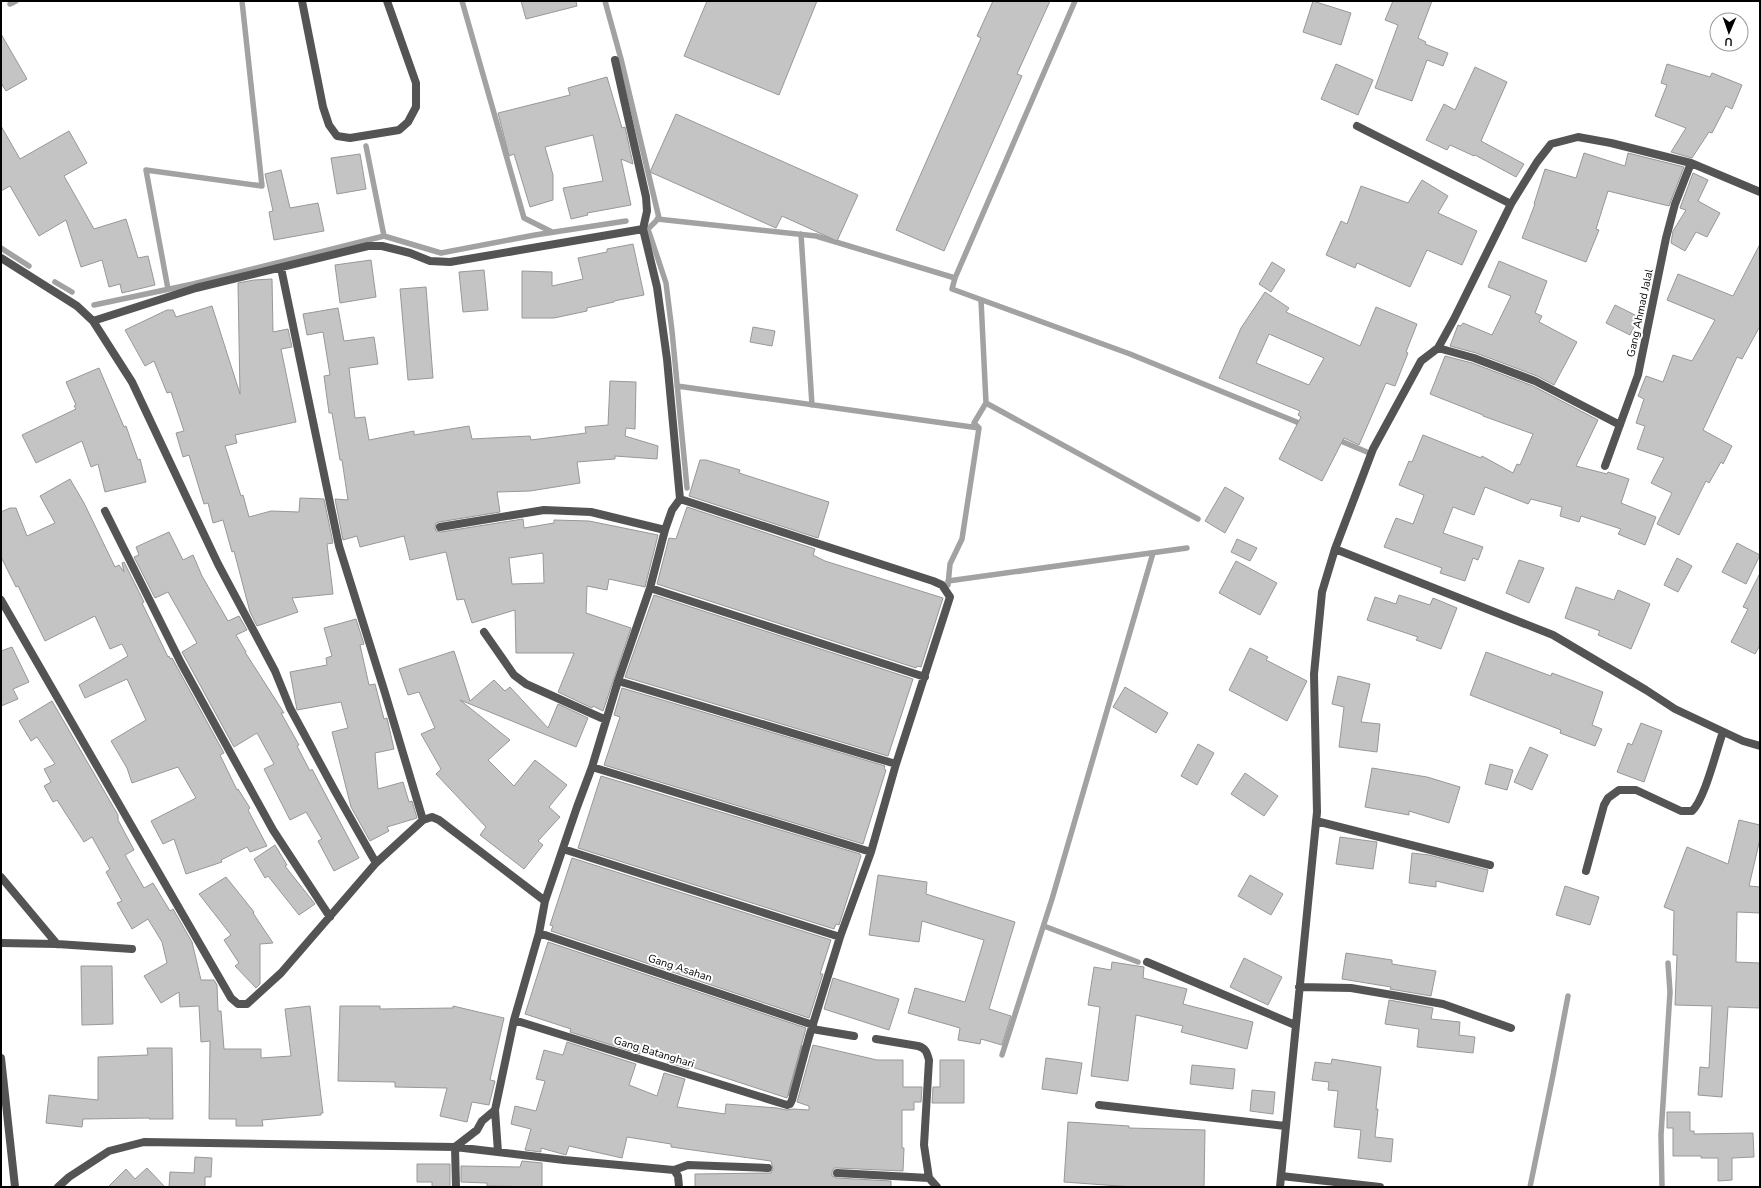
<svg xmlns="http://www.w3.org/2000/svg" width="1761" height="1188" font-family="'Nunito Sans',sans-serif">
  <rect width="100%" height="100%" fill="#fff"/>
  <g fill="none" stroke-linecap="round" stroke-linejoin="round">
    <path stroke="#a2a2a2" stroke-width="5.5" d="M462,1l62,217 28,14
      M605,1l16,58 38,159 -11,11 18,54 6,48 15,157
      M10,4l6,-3
      M366,146l18,90
      M657,219l159,17 139,42 -3,11 178,65 174,71
      M801,234l11,171
      M1,248l28,18
      M955,278l120,-277
      M55,282l17,10
      M168,289l-22,-119 116,16 -20,-185
      M94,305l99,-21 191,-48 57,17 94,-18 91,-14
      M677,386l302,42
      M986,403l212,116
      M1336,439l31,13
      M948,581l239,-33
      M948,585l2,-21 12,-25 17,-111 -5,-5 12,-20 -5,-103
      M1044,926l94,36
      M1002,1055l50,-156 101,-346
      M789,1093l13,-45
      M1530,1187l23,-112 15,-79
      M1662,1187l-1,-52 9,-143 -2,-29"/>
  </g>
  <path fill="#c4c4c4" stroke="#989898" fill-rule="evenodd" d="M521,1h55l1,5 -51,13z
    M707,1h110l-38,94 -95,-39z
    M993,1h57l-33,73 5,2 -78,175 -48,-21 85,-192 -4,-2z
    M1313,1l38,12 -10,32 -38,-13z
    M1393,1h39l-14,37 8,4 -1,2 23,9 -5,13 -16,-6 -15,41 -37,-13 23,-63 -13,-5z
    M1,34l26,45 -21,12 -5,-8z
    M1336,64l37,16 -15,35 -37,-16z
    M1667,64l43,13 2,-4 30,12 -10,24 -6,-3 -14,27 -3,-1 -17,26 -21,-6 15,-24 -31,-12 12,-31 -6,-2z
    M1475,67l32,15 -26,59 43,23 -8,13 -41,-22 -1,1 -24,-11 -3,5 -21,-10 18,-36 11,6z
    M607,77l15,51 3,-1 8,37 -12,-5 10,46 -44,8 1,2 -17,4 -8,-31 40,-7 -10,-46 -48,12 8,28v25l-23,7 -16,-53 -5,2 -11,-43 72,-18 -2,-7z
    M676,114l182,81 -21,46 -55,-25 -6,12 -126,-56z
    M1,126l19,33 49,-28 18,32 -23,13 30,53 32,-10 12,39 10,-2 7,29 -33,8 -2,-9 -11,3 -7,-27 -21,7 -15,-47 -27,16 -29,-50 -9,5z
    M1584,153l41,13 3,-13 56,14 -15,39 -61,-15 -12,38 3,1 -13,32 -64,-24 13,-34h-1l11,-35 31,9z
    M360,154l6,35 -29,5 -6,-36z
    M281,170l9,38 28,-5 6,28 -50,9 -5,-28 4,-1 -8,-37z
    M1693,173l15,7 -10,21 22,12 -13,24 -11,-5 -11,19 -14,-8 2,-12 13,-21 -6,-2z
    M1422,180l26,16 -10,17 39,18 -15,34 -35,-15 -17,37 -53,-24 -2,5 -29,-13 15,-34 6,3 14,-38 47,17z
    M633,244l11,51 -30,6v1l-27,6v3l-33,7h-32v-47l30,1v14l31,-7 -5,-21 29,-6v-3z
    M1760,244v82l-18,33 -5,-2 -34,73 29,16 -9,18 -2,-2 -12,21 -3,-2 -27,54 -22,-11 15,-31 -21,-10 13,-25 -27,-9 8,-23 -9,-3 8,-24 -6,-3 8,-20 17,6 10,-27 19,6 23,-41 -48,-20 11,-26 55,22z
    M371,260l5,37 -36,6 -5,-38z
    M1499,261l48,20 -12,32 7,3 -3,6 38,20 -23,43 -17,-9 -61,-23 -26,-7 8,-21 3,1 2,-3 29,12 19,-39 -23,-9z
    M1272,262l13,8 -14,22 -12,-8z
    M484,270l4,40 -25,2 -4,-40z
    M272,279l1,53 15,-3 4,18 -11,2 15,73 -61,13 2,8 -12,3 16,50 2,-1 6,22 22,-6 28,1 1,-14 24,1 9,44 -6,1 6,50 -41,4 6,14 -41,14 -7,-14 -16,-61 -2,1 -9,-32 -10,3 -5,-20 -4,1 -15,-49 -6,2 -7,-24 8,-2 -13,-39 -4,1 -13,-32 -9,5 -20,-36 42,-20h6l3,7 36,-11 28,88 -2,-111 16,-3z
    M426,287l7,91 -25,2 -8,-91z
    M1265,292l24,16 -3,4 74,34 16,-39 41,17 -11,28 2,1 -13,33 -9,-3 -27,62 -15,-7 -22,43 -43,-22 22,-42 -3,-2 2,-4 -81,-33 22,-50zM1269,334l55,24 -15,27 -53,-22z
    M1615,305l24,12 -9,18 -24,-12z
    M338,308l6,33 30,-4 4,27 -29,4 6,50 10,-1 4,23 45,-9v4l55,-9 3,13 58,-3 1,4 55,-7 -1,-6 23,-2 2,-44 26,1 -1,47 -9,-1 -1,8 33,10 -1,13 -42,-3v3l-38,3 3,21 -50,8 -33,1 3,20 -61,10 -3,1 -1,5 1,3 5,1 82,-13 1,9 30,-5v-3l35,1 69,14 -13,52 -36,-8 -2,11 -20,-4 -1,27 45,15 -28,83 -10,-5 -1,2 -34,-16 16,-39h-58l-1,-43 -43,13 -8,-24 -7,1 -11,-48 -36,8 -6,-24 -44,11 -3,-11 -14,4 -8,-41 13,1 -6,-40h-2l-8,-47h-3l-5,-37 6,-1 -7,-43 -16,3 -4,-21zM543,553l1,30 -32,1 -3,-26z
    M753,327l22,4 -3,15 -22,-4z
    M1445,356l27,7 61,23 65,34 -22,46 31,8 1,-2 21,7 -8,24 35,14 -11,28 -27,-11 3,-5 -40,-13 -2,6 -19,-6 2,-9 -31,-8 -3,5 -43,-17 -11,28 -21,-8 -10,26 40,14 -5,13 -5,-2 -8,23 -25,-8 2,-5 -58,-21 12,-29 17,6 11,-29 -25,-10 10,-24 3,1 11,-27 58,23 1,-2 31,17 4,-9 3,1 13,-31 -50,-18v-1l-53,-21z
    M99,368l25,59 2,-1 12,34 2,-1 6,23 -41,10 -7,-28 -7,3 -9,-26 -46,22 -14,-28 54,-26 -2,-3 2,-1 -10,-23z
    M700,460h6l34,10 -1,3 90,29 -11,36 -129,-42z
    M70,479l14,24 31,64 4,-2 5,7 -2,-9 2,-1 20,40 -2,1 26,54 1,-1 1,3 2,-1 52,95 -4,2 17,35 1,-1 12,19 -2,2 19,36 -17,6 -3,-5 -26,13 1,2 -36,12 -12,-35 -11,5 -12,-23 45,-23 -18,-31 -46,16 -5,-15 -16,-27 35,-21 -19,-41 -42,19 -6,-13 49,-29 -6,-12 -12,5 -15,-33 -50,25 -27,-55 -2,1 -15,-30v-45l9,-4h6l11,28 28,-13 -15,-27z
    M1225,487l19,11 -19,35 -20,-12z
    M687,507l128,42 -2,6 12,6 118,37 -22,69 -4,-1 -1,2 -259,-84 12,-46 7,1z
    M169,532l14,28 10,-5 9,21 26,45 11,-5 8,14 -11,5 10,17h-1l39,61h-3l18,32 -2,1 13,25 2,-2 47,89 -25,13 -16,-30 4,-2 -16,-27 -16,8 -26,-51 10,-5 -17,-31 -23,14 -52,-95 15,-9 -29,-51 -13,6 -21,-41 5,-2 -3,-8z
    M1237,539l20,9 -7,13 -19,-9z
    M1737,543l23,12 -14,29 -24,-12z
    M1677,558l15,8 -14,26 -14,-7z
    M1519,560l25,8 -15,35 -23,-10z
    M1236,561l41,22 -17,32 -41,-22z
    M1760,573v72l-5,9 -24,-12 17,-33 -5,-2z
    M1576,587l38,13 4,-10 32,14 -19,45 -33,-14 2,-4 -35,-13z
    M654,595l259,84 -25,77 -263,-79z
    M1399,595l31,10 3,-7 24,10 -16,41 -25,-9 2,-3 -51,-17 8,-23 21,7z
    M356,619l8,25 -4,1 9,40 6,-1 9,35 3,-1 7,31 -19,4 3,36 25,-7 6,20 3,-1 5,17 -30,9 2,4 -19,10 -19,-34 -19,-75 16,-4 -7,-26 -44,8 -7,-38 37,-7 -1,-7 6,-2 -8,-28z
    M12,647l17,35 -16,7 5,10 -17,7v-55z
    M1250,648l18,9 -2,3 41,21 -20,40 -58,-31z
    M454,651l16,50 24,-21 11,11 5,-4 38,41 10,-24 30,14 -12,29 -116,-47 50,40 -22,20 26,26 21,-26 32,25 -18,22 11,10 -22,24 5,4 -19,24 -44,-34 6,-8 -50,-53 5,-5 -20,-35 14,-6 -16,-36 -11,3 -9,-26z
    M1486,652l65,24 1,-3 51,19 -11,33 10,4 -7,17 -35,-13 1,-3 -91,-35z
    M1338,676l32,8 -9,38 19,2 -3,28 -38,-5 5,-40 -12,-3z
    M1125,687l43,26 -12,20 -43,-26z
    M622,688l263,78 -1,3 2,1 -23,74 -259,-79 16,-48 -6,-2z
    M52,701l66,114v5l16,30 -9,5 19,33 9,-5 17,28 3,-2 19,33 9,38h13l3,5 1,26h3l3,38h37v9l30,-2 -6,-47 25,-3 13,107h-2v2l-59,5 1,6h-27v-7h-27l1,-78 -9,1 -2,-36 -19,1 -1,-15 -18,11 -17,-27 23,-13 -5,-21 -14,-23 -16,10 -15,-26 5,-2 -16,-29 4,-3 -18,-32 -8,5 -27,-42 -4,2 -9,-16 7,-4 -7,-13 11,-5 -18,-27 -6,4 -12,-20z
    M1641,723l21,8 -18,51 -27,-10 11,-29 4,2z
    M1198,744l16,9 -17,32 -16,-9z
    M1530,747l18,8 -16,35 -18,-8z
    M1490,764l23,6 -6,20 -22,-6z
    M1372,768l55,9 33,10 -11,36 -40,-12v4l-44,-8z
    M1245,773l33,23 -14,20 -33,-22z
    M601,776l259,78 1,2 -22,69 -3,-1 -2,5 -256,-81z
    M1739,820l21,5v14l-11,47 11,1v26l-23,-1 -1,50 24,1v45l-32,-1 -6,90 -24,-2 2,-28 9,1 3,-62 -37,-1 2,-50h-4l1,-44 -10,-4 23,-60 41,17z
    M1340,837l37,5 -4,27 -37,-5z
    M275,845l12,20 -2,1 30,38 -16,11 -31,-39 -3,2 -11,-19z
    M1412,853l17,2 59,15 -5,22 -47,-11v6l-27,-4z
    M572,858l259,82 -11,34h3l-14,44 -258,-87 2,-5 -3,-1z
    M878,875l49,7 -1,12 89,28 -26,87 22,7 -9,29 -21,-6 -1,5 -22,-4 2,-12 -52,-15 7,-25 50,14 19,-62 -62,-19 -3,21 -50,-7z
    M1250,875l33,19 -12,21 -33,-19z
    M226,877l28,35 -1,1 20,30 -13,1v40l-4,4 -21,-22 4,-3 -15,-23 7,-5 -32,-41z
    M1565,886l34,11 -9,28 -34,-10z
    M548,942l258,86 -19,70 -98,-32v3l-22,-7 1,-2 -27,-9 -1,3 -70,-22 1,-3 -46,-15z
    M1346,953l46,7v4l44,7 -5,25 -41,-7 1,-2 -49,-8z
    M1244,958l38,19 -14,28 -38,-18z
    M1112,962l32,5 -1,11 44,11 -4,15 70,18 -6,27 -66,-17 2,-6 -47,-11 -8,66 -37,-5 9,-69 -12,-2 6,-38 17,3z
    M81,966h31l1,58 -31,1z
    M833,978l66,21 -10,31 -65,-21z
    M1389,1000l44,8 -2,11 29,3 -1,13 16,2 -2,16 -56,-6 2,-18 -34,-5z
    M340,1006h40v3l73,-1v-2l51,12 -14,62 5,1 -6,24 -17,-3 -5,20 -27,-6 7,-28 -52,-1v-5l-57,-1z
    M567,1042l69,22 -7,21 28,11 7,-23 21,6 -8,28 48,7 1,-10 51,4 9,2 7,-1 16,1v-4l-12,-4 16,-57 64,15h26v27h19l-1,15h-7v8h-12v38h2l-1,23 -66,-3h-3l-2,4v4l5,2 54,3v6h-196v-13l73,-1h3l2,-4 -2,-8 -100,-14v-3l-44,-7 -5,21 -53,-12 -3,9 -25,-7v4l-16,-2 6,-21 -20,-5 4,-18 21,5 9,-30 -9,-2 8,-29 19,5z
    M147,1048h25l1,71h-24v-1l-66,1 -1,8 -36,-4 3,-28 49,5v-43l50,-2z
    M1046,1058l36,5 -5,31 -35,-5z
    M1332,1059l49,8 -5,42h2l-3,28 18,2 -2,23 -33,-4 3,-28 -27,-3 4,-36 -10,-1 1,-8 -17,-2 3,-18 16,2z
    M940,1060h24v43h-32l1,-16h7z
    M1192,1065l43,4 -2,20 -43,-5z
    M1252,1090l23,2 -2,22 -23,-3z
    M1667,1112h23v19h4v3l59,-1 1,24 -22,1v22l-14,1v-23h-17v-2h-28v-28h-6z
    M1068,1122l61,4v2l76,2 -1,57h-71l-69,-5z
    M195,1157l17,1 -1,19h-6v10h-36l1,-15 24,1z
    M522,1161l20,2v24l-55,-1v-3l-26,-1v-16l59,1z
    M417,1164h33v23h-18v-5h-15z
    M147,1168l18,19h-57l18,-18 9,10z"/>
  <g fill="none" stroke-linecap="round" stroke-linejoin="round">
    <path stroke="#545454" stroke-width="8" d="M302,1l21,106 6,18 8,11 13,2 49,-8 9,-8 8,-15v-24l-29,-82
      M1357,126l154,78
      M1,258l76,48 16,15 39,61 86,182 57,107 15,37 45,83 41,72
      M281,268l58,278 46,147 38,127
      M93,321l103,-33 172,-42h14l28,7 20,8 20,1 193,-33 4,-18 -1,-14 -31,-137
      M1438,348l36,10 61,23 85,44
      M1605,466l33,-91 28,-137 9,-34 16,-41
      M105,511l76,152 92,167 57,87
      M440,527l104,-17 47,2 74,18
      M1335,549l218,86 93,55 29,19 68,32 17,5
      M650,588l275,89
      M1,600l230,398 7,6h9l34,-31 95,-110 47,-43 9,-3 7,3 106,81
      M484,632l30,43 12,9 80,36
      M618,681l278,83
      M592,767l279,85
      M1316,821l174,44
      M563,849l277,88
      M1586,871l18,-66 4,-7 11,-8h17l45,21h11c13,-12 24,-60 31,-79
      M1,877l56,67
      M539,933l274,92
      M1,943l56,1 75,5
      M1147,962l148,63
      M1299,987l52,1 53,9 39,7 68,24
      M514,1020l273,85 3,-1 2,-4 17,-63 31,-100 31,-85 25,-88 54,-167 -8,-12 -9,-4 -253,-82
      M812,1029l42,7
      M876,1039l42,7c8,2 9,7 11,14l-5,85 5,33 8,9
      M1,1058l14,129
      M1099,1105l186,21
      M495,1110l3,42
      M674,1170l4,6 1,11
      M837,1173l92,5
      M1281,1176l99,11
      M58,1187l11,-10 40,-26 35,-9 311,5 22,-17 5,-9 13,-11 19,-90 25,-87 6,-32 32,-94 15,-40 26,-86 32,-93 15,-58 7,-20 8,-11 -13,-140 -10,-72 -14,-58
      M456,1187l-1,-40 109,13 110,10 14,-5 80,3
      M1280,1187l37,-375 -3,-138 8,-82 13,-43 38,-100 48,-88 17,-13 16,-29 57,-115 26,-42 14,-18 27,-7 33,6 80,20 69,29"/>
  </g>
  <g text-anchor="middle" dominant-baseline="central" stroke-width="4" stroke-linejoin="round" paint-order="stroke">
    <g font-size="11" fill="#000" stroke="#fff">
      <text transform="translate(1640 313) rotate(-78)">Gang Ahmad Jalal</text>
      <text transform="translate(680 968) rotate(18)">Gang Asahan</text>
      <text transform="translate(654 1052) rotate(17)">Gang Batanghari</text>
    </g>
  </g>
  <rect width="1761" height="1188" fill="none" stroke="#000000" stroke-width="4"/>
  <g transform="translate(1729 32) rotate(182)"><circle r="19" fill="#ffffff" stroke="#999999"/>
  <path d="M0-3L7 15L0 10L-7 15Z" fill="#000000"/>
  <text y="-6" font-size="11" font-weight="bold" text-anchor="middle" fill="#000000">U</text>
  </g>
</svg>
